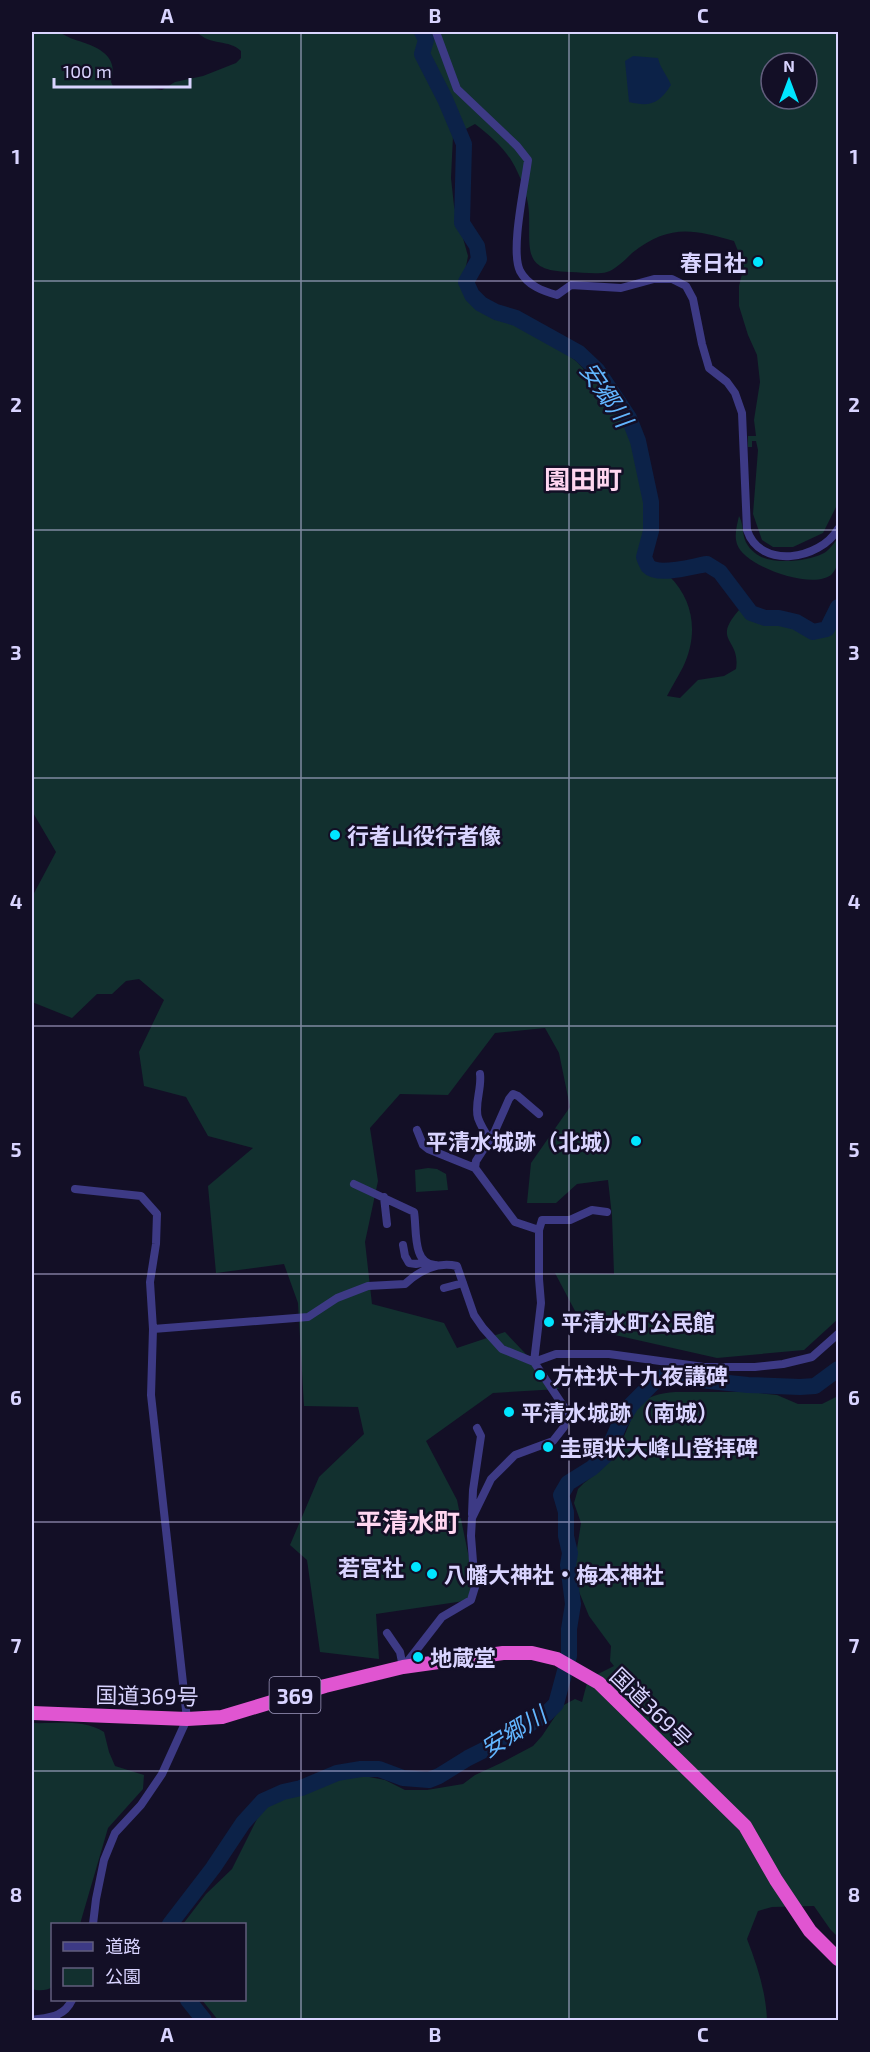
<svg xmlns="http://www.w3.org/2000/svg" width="870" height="2052" font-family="'Exo 2','Noto Sans JP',sans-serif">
  <rect width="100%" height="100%" fill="#130f26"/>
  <path fill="#12302f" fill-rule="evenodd" d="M32,32c7,0 16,-1 23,0 6,0 12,5 18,7 21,7 47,14 38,43l3,6 28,-1 20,3 13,-8 28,-6 33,-13 5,-5v-7c-12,-12 -31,-5 -44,-19h641v471l-15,30 -30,14h-20l-11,-7 -9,-26 5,-64 -2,-9h-4v6h-4v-11h8l-2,-16 6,-38 -3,-27 -9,-20 -9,-29v-20l5,-20 -10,-25c-42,-12 -65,-17 -102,12 -6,6 -17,17 -25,19 -11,3 -25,0 -37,0 -47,-1 -40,-20 -41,-58 0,-13 -6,-31 -12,-43 -9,-20 -25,-34 -42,-47l-22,12 -2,42 3,28 14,50 -5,26 3,13 10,11 66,30 34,25 29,30 22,32 13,44 6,31v62c7,5 16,10 23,16 26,25 29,60 14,91 -5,10 -11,19 -16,29l13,2 18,-18 26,-4 12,-7c5,-31 -25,-27 3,-59 9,5 18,11 27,13 14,4 60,8 69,-7 2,-3 2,-6 3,-9v712l-34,31 -87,8 -133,-30 -29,-55 59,1 -2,-58 -4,-36 -31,4 -21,19h-29l4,-40 39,-56 -11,-54 -14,-25 -50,5 -47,62 -48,-1 -30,34 8,53 -13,61 7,62 72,19 13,25 48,-16 54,57 -66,4 -67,48 31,59 18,87 -4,13 -95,14 3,45 -59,-7 -13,-92 -17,-15 29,-68 45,-43 -6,-27 -54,-1 -6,-103 -14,-39 -68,9 -8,-87 45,-38 -45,-12 -22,-39 -42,-11 -5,-34 25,-52 -25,-21 -13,2 -14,13h-15l-25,24 -40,-16v-105l24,-45 -24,-41zM771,63h36v36h-36z
    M739,516c7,13 0,24 16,37 14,12 51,9 67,1 7,-3 12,-11 16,-16 1,12 3,26 -6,36 -17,17 -88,-7 -95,-30 -3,-9 0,-19 2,-28z
    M428,1168l9,1 9,5 2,16 -32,2 -1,-22z
    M675,1392h74l28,3 21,9h24l16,-8v541l-8,-8 -16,-23 -42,1 -14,4 -11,28c10,26 19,53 20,81h-549l-16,-20h42v-76h-61l23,-30 26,-25 30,-60 6,-4 69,-25 27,-4 21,4 20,10h22l36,-6 12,-9 26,-12 32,-17 9,-10 20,-30 13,-7 7,3 6,-23 26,-13 -4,-5 1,-15 -22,-30 -14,-34 -1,-14 7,-45 -7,-20 4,-14 6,-6 17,-13 18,-22 18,-42c10,-10 24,-13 38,-14z
    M32,1723c22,1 52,-4 72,9l5,20 6,14 29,9 -1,14 -35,39 -28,96h-28v63c-5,4 -14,4 -20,2z"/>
  <path fill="#0c2248" d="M633,56l25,2c2,10 9,17 13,27 -12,19 -21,22 -42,17l-4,-41z"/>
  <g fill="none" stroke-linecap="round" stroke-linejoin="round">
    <path stroke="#0c2248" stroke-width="16" d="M422,32l4,8 -4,14 23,45 19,45 -2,79 15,23 2,13 -13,23 6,13 9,9 15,8 20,6 63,35 18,17 32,48 9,23 13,61v29l-7,26c0,1 4,9 4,9 10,11 45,0 59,-2l13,8 31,41 14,5h14l17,4 17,10 14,-3 11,-22
      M170,1924l43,-56 30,-45 20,-22 20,-9 18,-4 36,-15 24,-4h18l24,9 26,2 10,-4 29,-18 36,-18 42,-26 10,-10 13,-48v-27l4,-25 -5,-39 2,-12 -4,-17v-24l-5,-17 7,-12 24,-15 14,-13 14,-32 11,-18 27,-27 21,-3 11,4 58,6 52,2 15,-1 23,-17
      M188,2000l16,20"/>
    <path stroke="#3d3a85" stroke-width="8" d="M436,32l21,57 60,57 11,14c-3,25 -18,90 -8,111 8,15 23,20 37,24l14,-10 50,3 33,-9h18l14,7 7,13 9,45 7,24 18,14 8,11 7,20 5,117c13,40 73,30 91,-1
      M480,1074c2,15 -6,30 -2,44 3,8 8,16 12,22
      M417,1130l6,15 5,4 47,19
      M354,1184l60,28c3,17 -2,52 21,53
      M75,1189l66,7 16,18 -1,30 -6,38 3,47 -2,66 36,324 -25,55 -21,31 -26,28 -11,27 -8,39 -3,25
      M384,1197l3,27
      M539,1230l3,-10h28l22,-10 15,2
      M403,1245l2,11 4,7 7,1 9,-2
      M444,1288l19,-5
      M153,1329l155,-12 29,-19 31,-12 37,-2c14,-13 31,-23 52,-18l17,49 9,13 19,21 32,13 30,45v20l-11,14 -38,14 -24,24 -19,39 -1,18 4,51 -4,13 -29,17 -38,49
      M534,1362l7,-59 -2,-24v-49l-24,-8 -40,-54 1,-7 18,-28 15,-34 4,-5 5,2 21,18
      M534,1362l22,-8h53l95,13h51l28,-3 29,-7 26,-23
      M472,1514l1,-24 8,-54 -4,-8
      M387,1633l13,19 3,15
      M32,2020c18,-3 32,-3 40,-20"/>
    <path stroke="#e055d1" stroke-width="14" d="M32,1713l155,6 35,-2 103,-31 78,-19 100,-14h29l25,6 42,24 146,143 31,54 34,51 28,28"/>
  </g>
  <path fill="none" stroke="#d9d4ff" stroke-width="1.5" stroke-opacity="0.55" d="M301,32v1988M569,32v1988M32,281h806M32,530h806M32,778h806M32,1026h806M32,1274h806M32,1522h806M32,1771h806"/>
  <g fill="#00e5ff" stroke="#130f26" stroke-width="2">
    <circle cx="758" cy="262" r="6"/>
    <circle cx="335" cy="835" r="6"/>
    <circle cx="636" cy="1141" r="6"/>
    <circle cx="549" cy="1322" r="6"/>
    <circle cx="540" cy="1375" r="6"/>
    <circle cx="509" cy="1412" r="6"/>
    <circle cx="548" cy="1447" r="6"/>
    <circle cx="416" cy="1567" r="6"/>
    <circle cx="432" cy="1574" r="6"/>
    <circle cx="418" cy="1657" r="6"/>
  </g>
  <g text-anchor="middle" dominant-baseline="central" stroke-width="5" stroke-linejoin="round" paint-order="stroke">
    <rect fill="#130f26" stroke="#9e99be" stroke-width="1.5" x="269.5" y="1677" width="51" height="36" rx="4.5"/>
    <g font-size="21" font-weight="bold" fill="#d9d4ff">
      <text x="295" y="1695">369</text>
    </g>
    <g font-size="22" font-weight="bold" fill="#d9d4ff" stroke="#130f26" text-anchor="start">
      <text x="746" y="262" text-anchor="end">春日社</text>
      <text x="347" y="835">行者山役行者像</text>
      <text x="624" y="1141" text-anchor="end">平清水城跡（北城）</text>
      <text x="561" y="1322">平清水町公民館</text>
      <text x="552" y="1375">方柱状十九夜講碑</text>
      <text x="521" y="1412">平清水城跡（南城）</text>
      <text x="560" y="1447">圭頭状大峰山登拝碑</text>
      <text x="404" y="1567" text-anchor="end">若宮社</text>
      <text x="444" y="1574">八幡大神社・梅本神社</text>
      <text x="430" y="1657">地蔵堂</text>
    </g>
    <g font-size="22" fill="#d9d4ff" stroke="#130f26">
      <text transform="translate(147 1695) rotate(1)">国道369号</text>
      <text transform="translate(652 1707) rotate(44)">国道369号</text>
    </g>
    <g font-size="24" font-style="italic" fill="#62b6ff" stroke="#130f26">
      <text transform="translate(607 394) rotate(56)">安郷川</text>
      <text transform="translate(513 1731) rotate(-32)">安郷川</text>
    </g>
    <g font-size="26" font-weight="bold" fill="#ffd6f0" stroke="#130f26">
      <text x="583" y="478">園田町</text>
      <text x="408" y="1521">平清水町</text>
    </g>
  </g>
  <rect width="870" height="2052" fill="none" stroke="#130f26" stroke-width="66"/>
  <rect x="51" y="1923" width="195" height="78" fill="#130f26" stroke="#625e7d" stroke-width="1.5"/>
  <rect x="63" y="1942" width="30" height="9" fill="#3d3a85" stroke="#625e7d" stroke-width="1.5"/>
  <text x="105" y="1953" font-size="18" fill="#d9d4ff">道路</text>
  <rect x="63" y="1968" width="30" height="18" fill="#12302f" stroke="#625e7d" stroke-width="1.5"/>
  <text x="105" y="1983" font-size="18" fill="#d9d4ff">公園</text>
  <g transform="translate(789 81)"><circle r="28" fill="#130f26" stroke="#625e7d" stroke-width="1.5"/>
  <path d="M0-4.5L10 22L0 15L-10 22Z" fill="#00e5ff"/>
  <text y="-9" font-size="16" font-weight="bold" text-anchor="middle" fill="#d9d4ff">N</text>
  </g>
  <path d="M54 78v9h136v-9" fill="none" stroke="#d9d4ff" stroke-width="3"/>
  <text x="63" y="78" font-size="18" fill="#d9d4ff" stroke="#130f26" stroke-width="4.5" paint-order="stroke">100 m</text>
  <rect x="33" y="33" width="804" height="1986" fill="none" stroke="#d9d4ff" stroke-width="2"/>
  <g font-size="20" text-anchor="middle" font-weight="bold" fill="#d9d4ff">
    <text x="167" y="23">A</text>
    <text x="435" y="23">B</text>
    <text x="703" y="23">C</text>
    <text x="16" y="164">1</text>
    <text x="854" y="164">1</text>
    <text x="16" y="412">2</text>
    <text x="854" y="412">2</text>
    <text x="16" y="660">3</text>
    <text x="854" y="660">3</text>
    <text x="16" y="909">4</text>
    <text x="854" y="909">4</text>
    <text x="16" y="1157">5</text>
    <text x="854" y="1157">5</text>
    <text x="16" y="1405">6</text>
    <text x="854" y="1405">6</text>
    <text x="16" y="1653">7</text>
    <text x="854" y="1653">7</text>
    <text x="16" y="1902">8</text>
    <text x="854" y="1902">8</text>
    <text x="167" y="2042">A</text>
    <text x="435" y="2042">B</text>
    <text x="703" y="2042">C</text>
  </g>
</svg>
